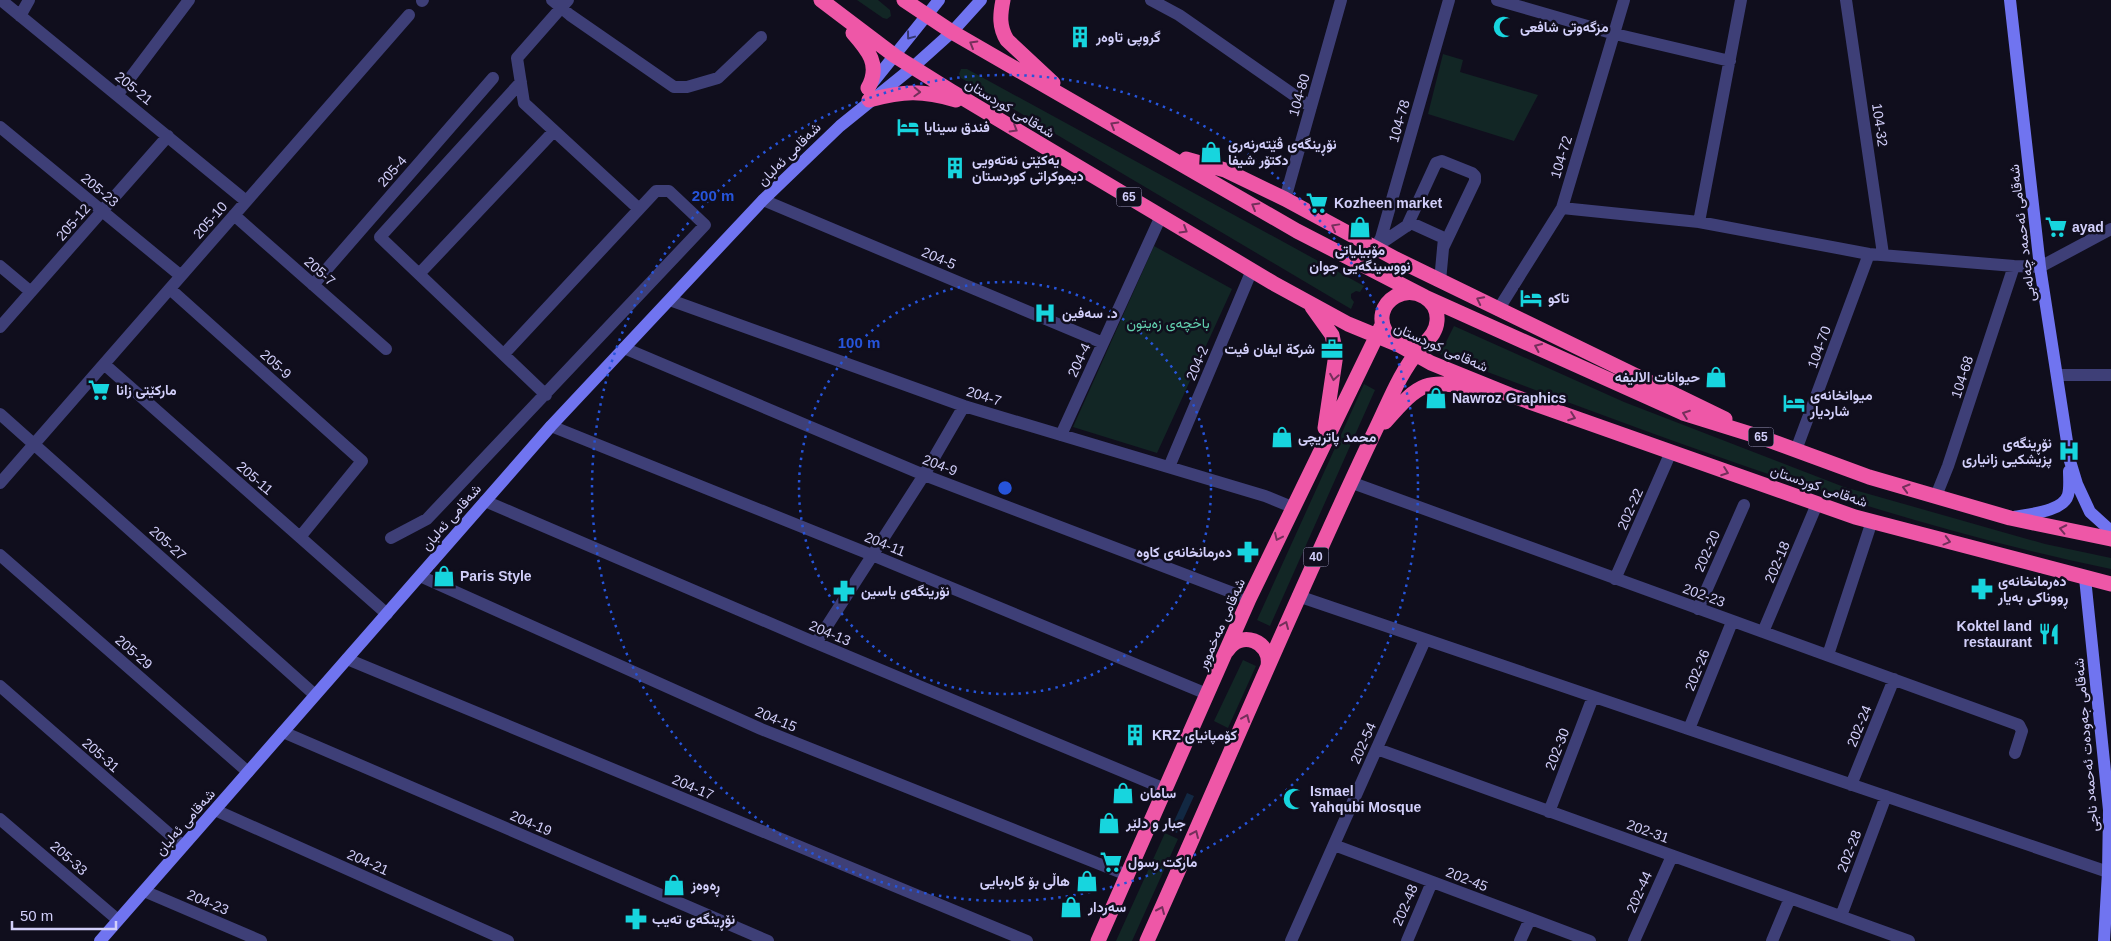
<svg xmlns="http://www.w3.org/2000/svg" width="2111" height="941" font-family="Arial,Vazirmatn,sans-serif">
  <rect width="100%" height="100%" fill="#100e1d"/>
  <path fill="#122625" d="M857,0h21l12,10 1,6 -4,3 -4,-1z
    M1443,54l20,6 -3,12 78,23 -24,46 -86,-27z
    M961,69h6l397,217 -4,6 -4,-1 -5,3v4l3,4 -3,7 -390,-231 -2,-4z
    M1154,246l78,43 -75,164 -84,-26z
    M1454,326l170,76 220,85 201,57 66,14v11c-230,-47 -452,-132 -671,-215z
    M1364,384l11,6 -105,236 -13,-6z
    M1243,660l13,6 -28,62 -14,-7z
    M1165,833l13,6 -46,102h-16z"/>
  <path fill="#122842" d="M1187,793l7,3 -17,37 -7,-3z"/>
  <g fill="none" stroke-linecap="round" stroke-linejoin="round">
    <path stroke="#3e3f77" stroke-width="12" d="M1,0l245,201
      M552,0l18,15 104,72h13l31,-9 43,-41
      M568,0l-51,58 7,45 115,106
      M1151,0l28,15 132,92
      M1497,0l118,34 115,27
      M1846,0l37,254
      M422,1l1,-1
      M20,16l9,-16
      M521,82l-141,155 166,158
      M118,94l71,-94
      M0,127l181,149
      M1285,199l56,-199
      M763,200l340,143
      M1562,208l137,14 170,32 145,12 26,1 71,-38
      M234,215l152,134
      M1699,222l42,-222
      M1407,226l29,-63 6,-2 30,12 3,3v5l-32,67
      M1377,246l34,-23 33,15 -4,43
      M1375,248l6,-10 68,-238
      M0,266l31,26
      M419,274l135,-143
      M313,285l180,-207
      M170,289l192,172 -62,76
      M670,300l294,106 301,90 27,11
      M1498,310l64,-102 62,-208
      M0,327l168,-191
      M624,348l300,127 325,124
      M104,364l283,250
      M2057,375h54
      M0,414l315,281
      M551,426l321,129 335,139
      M1061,435l100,-219
      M1796,450l73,-196
      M1169,467l83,-197
      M1350,482l669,243 3,6 -7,22
      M0,483l409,-468
      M1936,496l12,-30 66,-200
      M485,501l324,139 356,149
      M391,538l36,-19 278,-294 -36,-34h-13l-152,163
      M0,555l248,217
      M420,576l341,153 366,146
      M1615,579l56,-127
      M1298,596l810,276
      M1698,609l46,-104
      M1763,632l54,-128
      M816,643l108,-168 40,-69
      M1828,655l44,-134
      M347,659l680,282
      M0,686l183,160
      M1689,729l43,-107
      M283,732l485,209
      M1377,749l532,192
      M1851,785l43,-106
      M215,810l293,131
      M1549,812l44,-115
      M0,819l118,101
      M1334,845l256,96
      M144,891l117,50
      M1841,916l45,-120
      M1291,941l134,-301
      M1407,941l25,-59
      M1520,941l10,-22
      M1634,941l38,-85
      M1772,941l18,-43"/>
    <path stroke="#7074f0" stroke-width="12" d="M2010,0l30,267 30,194 7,23 13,28 21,19
      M870,86l69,-86
      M2014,517c14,-3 49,-5 54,-22 2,-7 1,-17 1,-24
      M2085,578l24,232 -1,62 -4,69
      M100,941l451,-515 212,-226 77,-74 73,-59 39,-35 29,-32"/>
    <path stroke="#ee57a7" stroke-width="15" d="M821,0l74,56 56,35 322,192 75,41 51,21 32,18 79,32 345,122 256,67
      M904,0l48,32 345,199 128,66 258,116 77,24 109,40 141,41 101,21
      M1003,0c-3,15 -4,27 4,40l46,43
      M853,33c15,17 28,32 15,55
      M869,100c35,-9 52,-10 87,0
      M1186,159l39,11 60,29 111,60 329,160
      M1312,307l20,28 4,19 -11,74
      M1385,422c36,-41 40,-43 94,-33
      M1227,651c13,-22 45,-10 41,15
      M1098,941l151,-342 132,-272
      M1147,941c76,-169 147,-340 227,-508 14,-28 25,-60 46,-84 7,-9 16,-15 17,-28 2,-21 -22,-35 -41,-25 -31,18 -6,62 29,47"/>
  </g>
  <defs><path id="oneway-chevron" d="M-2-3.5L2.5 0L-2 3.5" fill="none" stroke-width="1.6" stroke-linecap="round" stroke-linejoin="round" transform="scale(1.25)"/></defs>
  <use stroke="#363771" href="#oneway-chevron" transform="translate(910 36) rotate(127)"/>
  <g stroke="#742f5b">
    <use href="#oneway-chevron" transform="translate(973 44) rotate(-150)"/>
    <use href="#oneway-chevron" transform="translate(917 92) rotate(2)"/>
    <use href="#oneway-chevron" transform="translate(1114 125) rotate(-150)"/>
    <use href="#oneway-chevron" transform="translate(1014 129) rotate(31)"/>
    <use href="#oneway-chevron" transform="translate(1255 206) rotate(-150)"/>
    <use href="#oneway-chevron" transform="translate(1335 227) rotate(-151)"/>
    <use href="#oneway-chevron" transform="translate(1184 230) rotate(31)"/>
    <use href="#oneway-chevron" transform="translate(1480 300) rotate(-153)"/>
    <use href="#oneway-chevron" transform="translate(1538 347) rotate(-156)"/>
    <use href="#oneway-chevron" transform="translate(1334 377) rotate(100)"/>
    <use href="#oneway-chevron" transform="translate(1686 414) rotate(-160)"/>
    <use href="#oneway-chevron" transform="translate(1572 417) rotate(20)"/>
    <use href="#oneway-chevron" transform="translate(1725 472) rotate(20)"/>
    <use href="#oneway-chevron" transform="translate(1906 488) rotate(-164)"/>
    <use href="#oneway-chevron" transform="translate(2063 529) rotate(-168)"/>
    <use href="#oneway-chevron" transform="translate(1278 537) rotate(115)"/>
    <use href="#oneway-chevron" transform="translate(1947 541) rotate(15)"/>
    <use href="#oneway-chevron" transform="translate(1285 625) rotate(-67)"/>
    <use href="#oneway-chevron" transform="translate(1246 718) rotate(-67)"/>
    <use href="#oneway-chevron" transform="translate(1195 834) rotate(-66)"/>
    <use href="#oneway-chevron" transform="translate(1161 910) rotate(-66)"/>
  </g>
  <g fill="none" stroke="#2654da" stroke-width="2.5" stroke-dasharray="2.5 5">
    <circle cx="1005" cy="488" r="206"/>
    <circle cx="1005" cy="488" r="413"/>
  </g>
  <defs>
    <g id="mosque-bare" transform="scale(1.725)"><path d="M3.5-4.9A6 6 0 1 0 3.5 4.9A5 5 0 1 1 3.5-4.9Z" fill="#17d5de" stroke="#100e1d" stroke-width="2.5" paint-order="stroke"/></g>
    <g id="building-bare" transform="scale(1.725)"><path d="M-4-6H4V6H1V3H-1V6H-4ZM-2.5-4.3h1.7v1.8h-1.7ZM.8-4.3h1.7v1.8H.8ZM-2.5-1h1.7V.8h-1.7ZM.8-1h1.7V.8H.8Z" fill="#17d5de" stroke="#100e1d" stroke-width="2.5" paint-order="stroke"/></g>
    <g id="hotel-bare" transform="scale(1.725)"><path d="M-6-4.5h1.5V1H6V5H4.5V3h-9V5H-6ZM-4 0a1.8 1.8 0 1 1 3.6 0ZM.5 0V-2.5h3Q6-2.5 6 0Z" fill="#17d5de" stroke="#100e1d" stroke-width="2.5" paint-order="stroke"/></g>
    <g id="shop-bare" transform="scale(1.725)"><path d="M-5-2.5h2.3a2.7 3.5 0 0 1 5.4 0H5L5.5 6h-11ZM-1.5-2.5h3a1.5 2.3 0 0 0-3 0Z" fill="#17d5de" stroke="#100e1d" stroke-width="2.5" paint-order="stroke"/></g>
    <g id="supermarket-bare" transform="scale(1.725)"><path d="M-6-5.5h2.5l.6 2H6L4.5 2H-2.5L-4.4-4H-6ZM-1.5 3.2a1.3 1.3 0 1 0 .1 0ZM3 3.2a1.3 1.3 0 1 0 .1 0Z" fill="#17d5de" stroke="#100e1d" stroke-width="2.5" paint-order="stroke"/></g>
    <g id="hospital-bare" transform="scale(1.725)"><path d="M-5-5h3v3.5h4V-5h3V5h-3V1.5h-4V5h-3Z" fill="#17d5de" stroke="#100e1d" stroke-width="2.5" paint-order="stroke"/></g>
    <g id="office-bare" transform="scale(1.725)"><path d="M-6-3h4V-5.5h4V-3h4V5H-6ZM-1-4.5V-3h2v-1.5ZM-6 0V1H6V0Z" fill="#17d5de" stroke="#100e1d" stroke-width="2.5" paint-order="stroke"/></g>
    <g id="pharmacy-bare" transform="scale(1.725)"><path d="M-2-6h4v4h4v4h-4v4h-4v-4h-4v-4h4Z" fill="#17d5de" stroke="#100e1d" stroke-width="2.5" paint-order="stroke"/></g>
    <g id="restaurant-bare" transform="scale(1.725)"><path d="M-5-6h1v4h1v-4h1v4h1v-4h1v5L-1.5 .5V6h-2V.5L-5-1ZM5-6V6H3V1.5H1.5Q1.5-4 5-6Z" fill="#17d5de" stroke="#100e1d" stroke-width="2.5" paint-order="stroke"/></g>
  </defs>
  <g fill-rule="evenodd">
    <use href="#mosque-bare" x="1504" y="27"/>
    <use href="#building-bare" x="1080" y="37"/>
    <use href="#hotel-bare" x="908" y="127"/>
    <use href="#shop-bare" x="1211" y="152"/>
    <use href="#building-bare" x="955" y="168"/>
    <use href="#supermarket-bare" x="1317" y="203"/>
    <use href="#shop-bare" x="1360" y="227"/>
    <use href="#supermarket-bare" x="2056" y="227"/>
    <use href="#hotel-bare" x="1531" y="298"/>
    <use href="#hospital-bare" x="1045" y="313"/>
    <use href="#office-bare" x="1332" y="349"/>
    <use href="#shop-bare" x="1716" y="377"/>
    <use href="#supermarket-bare" x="99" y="390"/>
    <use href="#shop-bare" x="1436" y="398"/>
    <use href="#hotel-bare" x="1794" y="403"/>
    <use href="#shop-bare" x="1282" y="437"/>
    <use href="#hospital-bare" x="2069" y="451"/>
    <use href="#pharmacy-bare" x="1248" y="552"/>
    <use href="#shop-bare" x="444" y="576"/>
    <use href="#pharmacy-bare" x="1982" y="589"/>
    <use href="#pharmacy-bare" x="844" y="591"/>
    <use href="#restaurant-bare" x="2049" y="634"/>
    <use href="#building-bare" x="1135" y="735"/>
    <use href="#shop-bare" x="1123" y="793"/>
    <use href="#mosque-bare" x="1294" y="799"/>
    <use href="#shop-bare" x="1109" y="823"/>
    <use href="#supermarket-bare" x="1111" y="862"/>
    <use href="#shop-bare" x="1087" y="881"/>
    <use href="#shop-bare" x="674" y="885"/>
    <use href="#shop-bare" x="1071" y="907"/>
    <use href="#pharmacy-bare" x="636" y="919"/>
  </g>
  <g text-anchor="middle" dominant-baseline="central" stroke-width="5" stroke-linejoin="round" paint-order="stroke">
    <g fill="#100e1d" stroke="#9895b8" stroke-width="1">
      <rect x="1116.5" y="187.5" width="25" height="19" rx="4"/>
      <rect x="1748.5" y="427.5" width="25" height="19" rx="4"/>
      <rect x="1303.5" y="547.5" width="25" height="19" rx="4"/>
    </g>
    <g font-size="12" font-weight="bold" fill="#d2cffa">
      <text x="1129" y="197">65</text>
      <text x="1761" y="437">65</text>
      <text x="1316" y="557">40</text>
    </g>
    <g font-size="14" font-weight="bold" fill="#d2cffa" stroke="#100e1d" text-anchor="start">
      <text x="1520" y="27">مزگەوتی شافعی</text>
      <text x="1096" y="37">گروپی تاوەر</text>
      <text x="924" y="127">فندق سينايا</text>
      <text x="1228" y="144">نۆڕینگەی ڤێتەرنەری<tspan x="1228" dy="16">دکتۆر شیفا</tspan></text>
      <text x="972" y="160">یه‌كێتی نه‌ته‌ویی<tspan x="972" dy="16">دیموكراتی كوردستان</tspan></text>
      <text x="1334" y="203">Kozheen market</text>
      <text x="2072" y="227">ayad</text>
      <text x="1360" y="250" text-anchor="middle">مۆبیلیاتی<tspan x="1360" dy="16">نووسینگەیی جوان</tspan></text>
      <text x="1548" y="298">تاكو</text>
      <text x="1062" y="313">د. سەفین</text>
      <text x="1315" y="349" text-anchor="end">شركة ايفان فيت</text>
      <text x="1700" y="377" text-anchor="end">حيوانات الاليفه</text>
      <text x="116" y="390">مارکێتی زانا</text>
      <text x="1810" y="395">میوانخانەی<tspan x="1810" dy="16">شاردیار</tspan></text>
      <text x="1452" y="398">Nawroz Graphics</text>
      <text x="1298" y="437">محمد پاتریچی</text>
      <text x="2052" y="443" text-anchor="end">نۆڕینگەی<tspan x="2052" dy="16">پزیشکیی زانیاری</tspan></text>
      <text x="1232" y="552" text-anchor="end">دەرمانخانەی کاوە</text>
      <text x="460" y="576">Paris Style</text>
      <text x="1998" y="581">دەرمانخانەی<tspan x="1998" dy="16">ڕووناکی بەیار</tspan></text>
      <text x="861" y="591">نۆرینگەی یاسین</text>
      <text x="2032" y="626" text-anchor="end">Koktel land<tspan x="2032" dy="16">restaurant</tspan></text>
      <text x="1152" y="735">KRZ كۆمپانیای</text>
      <text x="1310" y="791">Ismael<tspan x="1310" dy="16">Yahqubi Mosque</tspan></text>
      <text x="1140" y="793">سامان</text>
      <text x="1126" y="823">جبار و دلێر</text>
      <text x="1128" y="862">مارکت رسول</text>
      <text x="1070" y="881" text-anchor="end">هاڵی بۆ کارەبایی</text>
      <text x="691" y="885">ڕەوەز</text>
      <text x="1088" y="907">سەردار</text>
      <text x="652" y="919">نۆڕینگەی تەیب</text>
    </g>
    <g font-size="14" fill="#d2cffa" stroke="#100e1d">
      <text transform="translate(134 88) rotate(39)">205-21</text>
      <text transform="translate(1299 95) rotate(-74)">104-80</text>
      <text transform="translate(1010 108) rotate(31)">شەقامی کوردستان</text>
      <text transform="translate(1399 121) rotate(-74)">104-78</text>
      <text transform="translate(1880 125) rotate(82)">104-32</text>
      <text transform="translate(789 154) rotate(-45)">شەقامی ئەلبان</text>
      <text transform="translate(1561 157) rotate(-73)">104-72</text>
      <text transform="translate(392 171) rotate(-49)">205-4</text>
      <text transform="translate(100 190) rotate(40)">205-23</text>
      <text transform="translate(210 220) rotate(-49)">205-10</text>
      <text transform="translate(73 222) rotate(-49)">205-12</text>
      <text transform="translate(2022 233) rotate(-97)">شەقامی ئەحمەد چەلەبی</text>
      <text transform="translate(939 258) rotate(23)">204-5</text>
      <text transform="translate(320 271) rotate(41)">205-7</text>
      <text transform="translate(1441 347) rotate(24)">شەقامی کوردستان</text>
      <text transform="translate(1819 347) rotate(-70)">104-70</text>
      <text transform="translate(1079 360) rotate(-65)">204-4</text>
      <text transform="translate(1197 363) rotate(-67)">204-2</text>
      <text transform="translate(276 364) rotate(42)">205-9</text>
      <text transform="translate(1962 377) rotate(-72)">104-68</text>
      <text transform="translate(984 396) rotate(17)">204-7</text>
      <text transform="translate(940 465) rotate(21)">204-9</text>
      <text transform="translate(255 478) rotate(41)">205-11</text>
      <text transform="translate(1819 486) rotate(19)">شەقامی کوردستان</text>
      <text transform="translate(1630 509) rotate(-66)">202-22</text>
      <text transform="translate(451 517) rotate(-49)">شەقامی ئەلبان</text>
      <text transform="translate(168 543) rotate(42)">205-27</text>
      <text transform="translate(885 544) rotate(22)">204-11</text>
      <text transform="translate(1707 551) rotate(-66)">202-20</text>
      <text transform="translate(1777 562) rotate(-67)">202-18</text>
      <text transform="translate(1704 595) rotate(20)">202-23</text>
      <text transform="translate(1221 624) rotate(-66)">شەقامی مەخموور</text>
      <text transform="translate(830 633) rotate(23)">204-13</text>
      <text transform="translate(134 652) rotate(41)">205-29</text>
      <text transform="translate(1697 670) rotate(-68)">202-26</text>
      <text transform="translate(776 719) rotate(23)">204-15</text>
      <text transform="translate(1859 726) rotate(-68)">202-24</text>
      <text transform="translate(1363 743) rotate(-66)">202-54</text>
      <text transform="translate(2086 745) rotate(-95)">شەقامی جەودەت ئەحمەد ناجی</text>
      <text transform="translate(1557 749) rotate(-69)">202-30</text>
      <text transform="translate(101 755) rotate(41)">205-31</text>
      <text transform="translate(693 787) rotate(23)">204-17</text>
      <text transform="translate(185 822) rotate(-49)">شەقامی ئەلبان</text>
      <text transform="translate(531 823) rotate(23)">204-19</text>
      <text transform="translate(1648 831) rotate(20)">202-31</text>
      <text transform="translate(1849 851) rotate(-69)">202-28</text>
      <text transform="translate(69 858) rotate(41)">205-33</text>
      <text transform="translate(368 862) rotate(24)">204-21</text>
      <text transform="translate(1467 879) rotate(21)">202-45</text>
      <text transform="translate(1639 892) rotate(-66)">202-44</text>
      <text transform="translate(208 902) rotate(23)">204-23</text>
      <text transform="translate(1405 905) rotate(-67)">202-48</text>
    </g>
    <g font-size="14" fill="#63d2b0" stroke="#100e1d">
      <text x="1168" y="323">باخچەی زەیتون</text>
    </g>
  </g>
  <circle cx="1005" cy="488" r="8" fill="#2654da" stroke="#100e1d" stroke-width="2.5"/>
  <g font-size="15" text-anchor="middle" font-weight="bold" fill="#2654da" stroke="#100e1d" stroke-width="5" stroke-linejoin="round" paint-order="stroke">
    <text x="713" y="201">200 m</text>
    <text x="859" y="348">100 m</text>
  </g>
  <path d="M12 921v8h104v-8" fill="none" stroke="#d2cffa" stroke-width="2.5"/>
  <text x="20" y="921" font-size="15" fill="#d2cffa" stroke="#100e1d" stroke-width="4" paint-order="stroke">50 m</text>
</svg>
